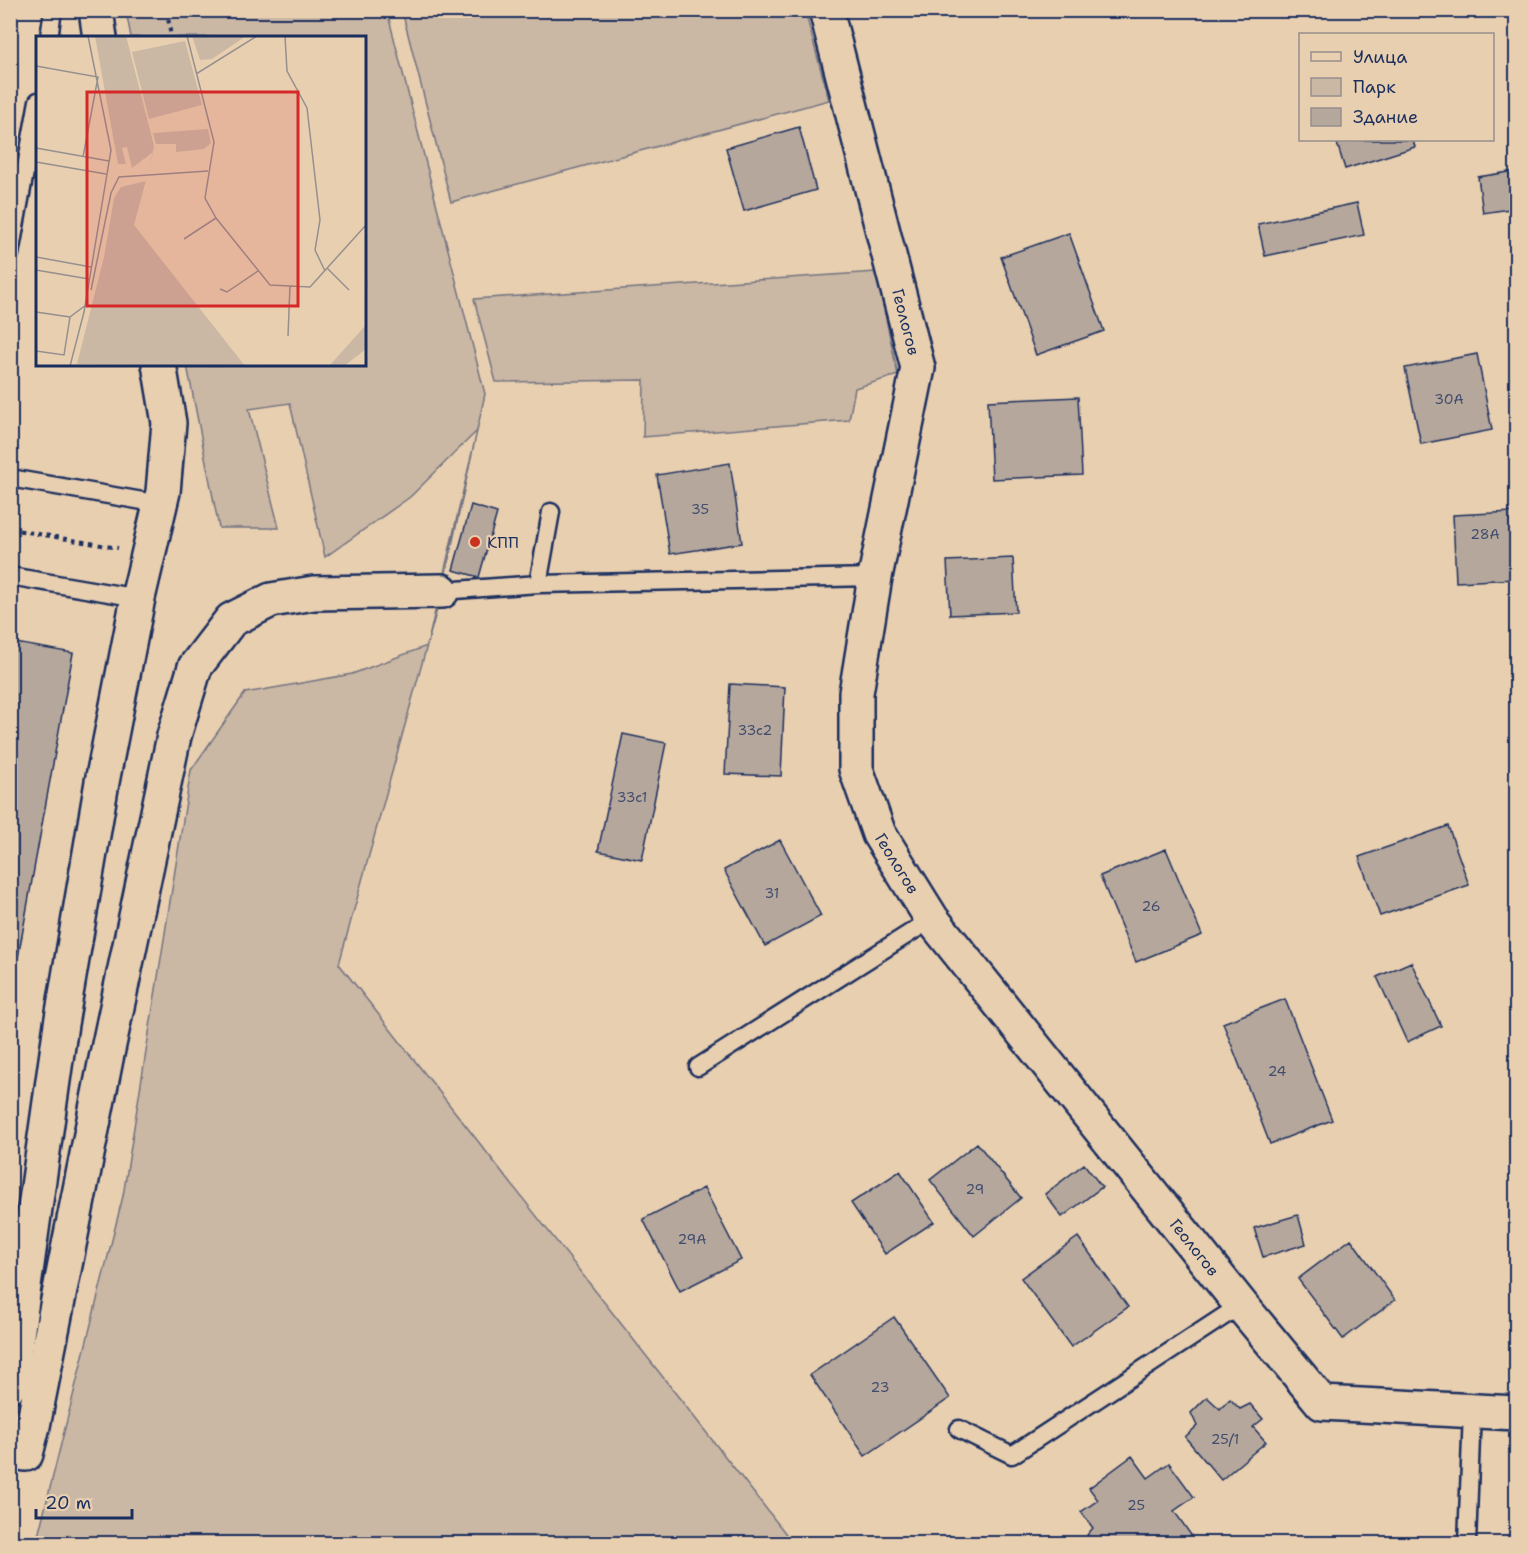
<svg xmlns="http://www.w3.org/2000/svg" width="1527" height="1554" font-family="'Shantell Sans',sans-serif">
  <rect width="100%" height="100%" fill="#e8cfb0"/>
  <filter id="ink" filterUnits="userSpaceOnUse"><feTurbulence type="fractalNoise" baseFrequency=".0167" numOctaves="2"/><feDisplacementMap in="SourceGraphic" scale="12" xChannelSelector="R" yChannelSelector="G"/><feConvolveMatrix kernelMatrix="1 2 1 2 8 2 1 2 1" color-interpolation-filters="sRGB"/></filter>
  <g filter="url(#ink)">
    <path fill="#cab7a4" stroke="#727381" stroke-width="1.5" d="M126,11h261l98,383 -43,197 -103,373 454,579 -757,1 87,-348 68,-426 54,-77 107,-19 75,-28 50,-215 -67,66 -85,60 -35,-154 -41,6 30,119h-60l-32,-163 177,-1v-326l-233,-1z
      M402,11h403l24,89 -378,102z
      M876,272l22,103 -43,13 -6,32 -206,17 1,-57 -148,2 -22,-83z"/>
    <path fill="#b5a79c" stroke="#1b2f5e" stroke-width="1.5" d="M799,127l17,63 -72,21 -18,-63z
      M1336,140h77l2,7 -70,22z
      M1516,171v37l-33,5 -5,-36z
      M1357,203l7,32 -99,21 -7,-32z
      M1069,233l35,98 -68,24 -35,-98z
      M1477,354l15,76 -71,14 -16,-76z
      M1078,397l4,78 -90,4 -4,-78z
      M730,463l12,80 -72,11 -13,-79z
      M471,505l26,8 -18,64 -26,-7z
      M1514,512l2,67 -60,3 -3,-67z
      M1013,558l3,54 -66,3 -3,-54z
      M10,642l63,11 -63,349z
      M730,684l55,3 -4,89 -56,-2z
      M623,734l43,9 -24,117 -44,-9z
      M1448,826l21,59 -89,31 -21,-59z
      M780,840l41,76 -56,30 -41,-76z
      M1166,849l36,86 -66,27 -36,-86z
      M1411,962l30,64 -34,16 -30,-65z
      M1285,999l47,121 -62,24 -47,-121z
      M977,1143l44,55 -47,38 -44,-56z
      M1084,1164l18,23 -40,30 -17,-23z
      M900,1171l34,51 -49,32 -34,-51z
      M704,1188l37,72 -61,31 -37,-72z
      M1298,1215l8,29 -43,13 -9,-29z
      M1078,1237l50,70 -57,40 -50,-69z
      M1351,1239l44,61 -52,39 -45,-60z
      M894,1317l56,81 -85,58 -55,-81z
      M1207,1397l13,12 10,-10 10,10 10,-5 13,15 -10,8 13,15 -45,38 -36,-43 12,-11 -6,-13z
      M1132,1456l16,22 21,-15 25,34 -20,14 17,24 -11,9h-86l-7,-9 6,-7 -12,-16 17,-12 -9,-12z"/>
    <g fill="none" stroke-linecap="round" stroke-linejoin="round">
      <g stroke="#1b2f5e" stroke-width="21">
        <path id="service" d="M49,38l4,-28
          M10,254l28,-153
          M10,478l150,26
          M10,576l128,22
          M538,584l13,-72
          M442,591l96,-7 337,-7
          M698,1067l234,-148
          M959,1429l53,26 229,-150
          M1467,1544l5,-133"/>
      </g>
      <g stroke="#1b2f5e" stroke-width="38">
        <g id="minor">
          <path d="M96,10l4,28"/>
          <path id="s1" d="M826,10l92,358 -43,209 -19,116v76l23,65 53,85 309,386 81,98 194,10"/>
          <path d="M10,1385l51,-361 41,-242 36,-184 25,-106 6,-69 -10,-59"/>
          <path d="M10,1451l16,3 7,-28 73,-367 68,-323 21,-69 36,-47 40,-20 43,-7 128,-2"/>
        </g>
      </g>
      <path stroke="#1b2f5e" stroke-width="4" stroke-dasharray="4.5 4.5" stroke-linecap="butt" d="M167,10l4,28
        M10,529l108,19"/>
      <use href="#service" stroke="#e8cfb0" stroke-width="16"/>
      <use href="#minor" stroke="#e8cfb0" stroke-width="33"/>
    </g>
  </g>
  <circle fill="#c8321e" stroke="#e8cfb0" stroke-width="2" cx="475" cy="542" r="6"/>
  <g text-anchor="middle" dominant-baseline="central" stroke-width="4.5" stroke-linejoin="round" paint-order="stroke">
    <g font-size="14" fill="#424d6e">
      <text x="1449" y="399">30А</text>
      <text x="700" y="509">35</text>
      <text x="1485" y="534">28А</text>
      <text x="755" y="730">33с2</text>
      <text x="632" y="797">33с1</text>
      <text x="772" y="893">31</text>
      <text x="1151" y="906">26</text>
      <text x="1277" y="1071">24</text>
      <text x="975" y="1189">29</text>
      <text x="692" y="1239">29А</text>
      <text x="880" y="1387">23</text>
      <text x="1225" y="1439">25/1</text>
      <text x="1136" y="1505">25</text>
    </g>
    <g font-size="16" fill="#1b2f5e" stroke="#e8cfb0">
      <text stroke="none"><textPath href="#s1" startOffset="322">Геологов</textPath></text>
      <text stroke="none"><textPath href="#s1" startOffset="880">Геологов</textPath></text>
      <text stroke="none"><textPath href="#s1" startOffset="1366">Геологов</textPath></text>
    </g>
    <g font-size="16" fill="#1b2f5e" stroke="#e8cfb0" text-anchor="start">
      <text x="487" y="542">КПП</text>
    </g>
  </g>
  <g transform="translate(36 36)">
    <rect width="330" height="330" fill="#e8cfb0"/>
    <path d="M59,0h31l28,110 -6,27 -14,52 111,141 -168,-2 27,-107 10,-59 7,-11 25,-6 7,-29 -21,16 -5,-21 -5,1 4,16h-8zM156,0h54l-34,23 -12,1zM149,5l17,64 -53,14 -17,-67zM172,93l3,14 -7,6 -28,3v-8h-20l-3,-11zM330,289v24l-22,17h-15z" fill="#cab7a4"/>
    <path fill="none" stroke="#968f8f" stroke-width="1.5" d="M151,0l27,106 -9,56 11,20 54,67 40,2 56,-62M249,0l2,35 20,37 13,112 -5,30 10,21M0,30l62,11 -15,80M160,38l61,-38M0,112l73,13M0,126l70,12M148,203l32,-21M0,221l55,10M291,232l22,22M0,234l53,9M184,253l7,3 31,-21M55,254l20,-97 8,-16 89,-6M0,276l34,5M252,300l2,-50M0,315l28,4 6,-38 16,-12M34,330l14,-54 27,-162 -23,-114"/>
    <path fill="#d62828" fill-opacity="0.15" stroke="#d62828" stroke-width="3" d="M51,56h211v214h-211z"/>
    <rect width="330" height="330" fill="none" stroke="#1b2f5e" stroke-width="3"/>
  </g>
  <rect width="1527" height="1554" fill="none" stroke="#e8cfb0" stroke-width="36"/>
  <rect x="18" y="18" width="1491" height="1518" fill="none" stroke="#1b2f5e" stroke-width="2" filter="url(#ink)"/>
  <rect x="1299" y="33" width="195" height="108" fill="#e8cfb0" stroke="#968f8f" stroke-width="1.5"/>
  <rect x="1311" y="52" width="30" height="9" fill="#e8cfb0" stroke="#968f8f" stroke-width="1.5"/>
  <text x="1353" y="63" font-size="18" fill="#1b2f5e">Улица</text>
  <rect x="1311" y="78" width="30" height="18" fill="#cab7a4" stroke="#968f8f" stroke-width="1.5"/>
  <text x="1353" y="93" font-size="18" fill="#1b2f5e">Парк</text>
  <rect x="1311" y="108" width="30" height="18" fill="#b5a79c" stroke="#968f8f" stroke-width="1.5"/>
  <text x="1353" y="123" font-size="18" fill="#1b2f5e">Здание</text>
  <path d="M36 1509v9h96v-9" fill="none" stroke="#1b2f5e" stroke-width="3"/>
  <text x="45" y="1509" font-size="18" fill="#1b2f5e" stroke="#e8cfb0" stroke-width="4.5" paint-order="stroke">20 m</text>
</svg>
